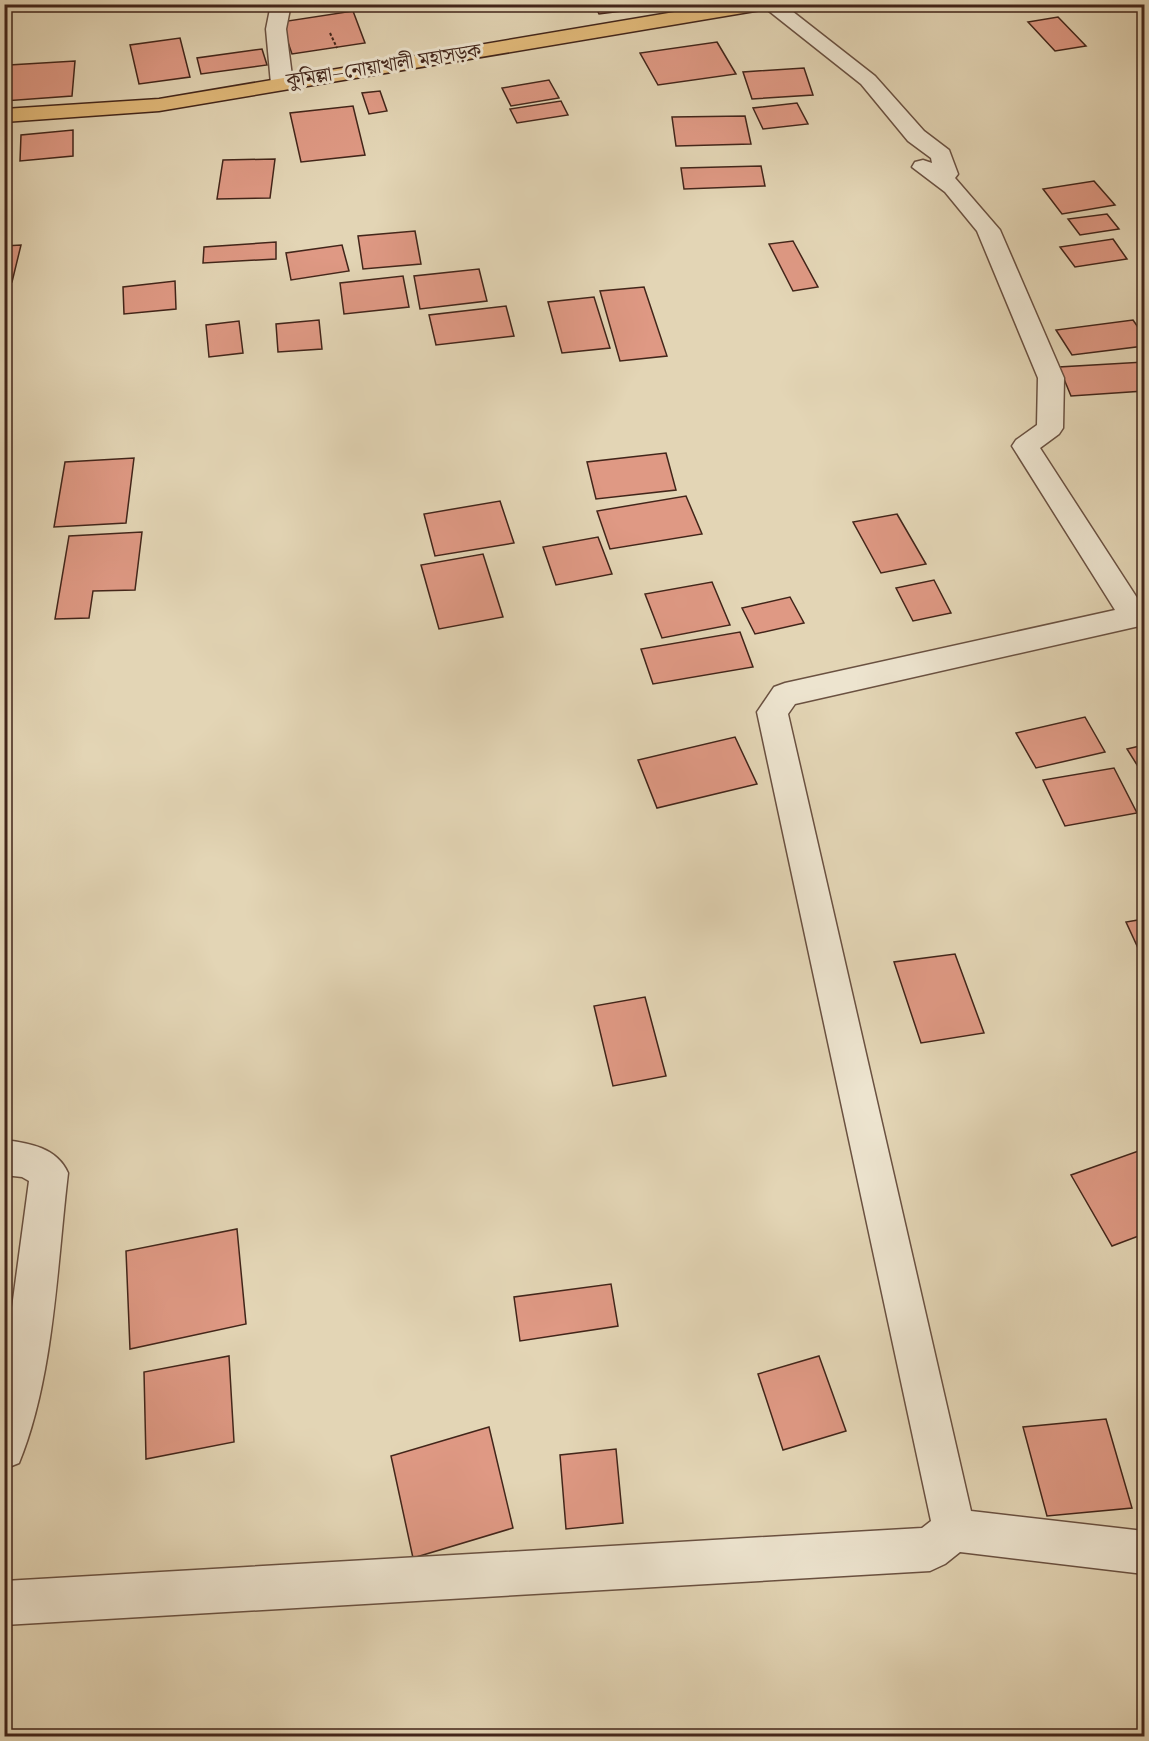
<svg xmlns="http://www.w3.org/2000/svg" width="1149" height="1741" font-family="'Old Standard TT','Noto Serif Bengali',serif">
  <rect width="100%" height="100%" fill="#e3d5b5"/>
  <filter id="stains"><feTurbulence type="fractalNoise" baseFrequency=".00333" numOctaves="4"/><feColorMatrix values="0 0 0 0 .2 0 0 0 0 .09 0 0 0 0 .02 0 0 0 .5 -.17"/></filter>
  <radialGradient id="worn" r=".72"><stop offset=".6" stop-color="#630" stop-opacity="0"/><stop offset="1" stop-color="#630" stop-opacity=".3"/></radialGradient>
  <path fill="#df9984" stroke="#42251a" stroke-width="1.5" d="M594,4h75l1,1 -71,9z
    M353,11l12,32 -73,11 -11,-32z
    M1058,17l28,29 -31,5 -27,-29z
    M180,38l10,39 -51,7 -9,-39z
    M717,42l19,32 -78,11 -18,-32z
    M262,49l5,16 -66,9 -4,-16z
    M75,61l-3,35 -68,5 5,-36z
    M804,68l9,27 -61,4 -9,-27z
    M549,80l10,18 -48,8 -9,-18z
    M380,91l7,20 -18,3 -7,-21z
    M561,101l7,14 -51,8 -7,-14z
    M797,103l11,21 -45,5 -10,-21z
    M353,106l12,49 -64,7 -11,-49z
    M745,116l6,28 -75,2 -4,-29z
    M73,130v26l-53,5 1,-26z
    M275,159l-5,39 -53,1 6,-39z
    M761,166l4,20 -81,3 -3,-21z
    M1094,181l21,24 -53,9 -19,-25z
    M1107,214l12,15 -39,6 -12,-16z
    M415,231l6,33 -58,5 -5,-33z
    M1113,239l14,20 -52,8 -15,-20z
    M793,241l25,46 -25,4 -24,-47z
    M276,242v17l-73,4 1,-16z
    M21,245l-9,37h-8v-36z
    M342,245l7,26 -58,9 -5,-27z
    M479,269l8,32 -67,8 -6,-33z
    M403,276l6,31 -65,7 -4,-31z
    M175,281l1,28 -52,5 -1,-27z
    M644,287l23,69 -47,5 -20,-70z
    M594,297l16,51 -48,5 -14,-51z
    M506,306l8,30 -78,9 -7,-30z
    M319,320l3,29 -44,3 -2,-28z
    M1133,320l11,16v10l-72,9 -16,-25z
    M239,321l4,32 -34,4 -3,-32z
    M1144,362v29l-73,5 -12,-29z
    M666,453l10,37 -80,9 -9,-37z
    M134,458l-8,65 -72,4 11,-65z
    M686,496l16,38 -92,15 -13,-38z
    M500,501l14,42 -79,13 -11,-42z
    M897,514l29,50 -45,9 -28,-51z
    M142,532l-7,58 -42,1 -4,27 -34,1 14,-83z
    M598,537l14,37 -56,11 -13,-38z
    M483,554l20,63 -64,12 -18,-64z
    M934,580l17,33 -38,8 -17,-33z
    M712,582l18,43 -68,13 -17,-44z
    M790,597l14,26 -49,11 -13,-26z
    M740,632l13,35 -100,17 -12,-35z
    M1085,717l20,35 -69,16 -20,-35z
    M735,737l22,47 -100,24 -19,-48z
    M1144,745v31l-17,-27z
    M1114,768l23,45 -72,13 -22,-46z
    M1144,919v42l-18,-39z
    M955,954l29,79 -63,10 -27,-81z
    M645,997l21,79 -53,10 -19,-80z
    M1144,1149v85l-32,12 -41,-71z
    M237,1229l9,95 -116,25 -4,-98z
    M611,1284l7,42 -98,15 -6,-44z
    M229,1356l5,86 -88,17 -2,-87z
    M819,1356l27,75 -63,19 -25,-76z
    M1106,1419l26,89 -85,8 -24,-89z
    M489,1427l24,101 -100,30 -22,-102z
    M616,1449l7,74 -57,6 -6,-74z"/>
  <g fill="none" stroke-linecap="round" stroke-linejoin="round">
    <g stroke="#6a5141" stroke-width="3">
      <path id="minor" d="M271,4h20l-5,25 7,55 -4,4h-14l-4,-4 -5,-55z
        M760,4h23l92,72 49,55 25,19 9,24 -3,4 45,52 64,148 -1,50 -4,6 -19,14 101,156 3,-1v22l-349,79 -7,10 183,797 173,20v43l-184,-22 -15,12 -15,7 -926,54v-44l918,-53 9,-7 -174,-809 17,-25 11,-4 330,-73 -103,-164 4,-6 21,-15 1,-47 -61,-147 -32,-39 -33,-25 3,-5 8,-2 9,3 -1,-5 -23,-17 -47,-57z
        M4,1140c26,3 53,8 64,33 -11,92 -14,205 -49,290l-15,6v-102l25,-186 -7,-4 -18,-2z"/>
    </g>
    <g stroke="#42251a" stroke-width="3">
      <path id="highway" d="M722,4h49l-10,6 -602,101 -155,11v-13l155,-10z"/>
    </g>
    <path stroke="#42251a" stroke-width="2" stroke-dasharray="3 2" stroke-linecap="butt" d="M330,33l7,15"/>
    <use href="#minor" fill="#ede4cf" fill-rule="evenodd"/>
    <use href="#highway" fill="#e2ba7a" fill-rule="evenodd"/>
  </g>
  <g text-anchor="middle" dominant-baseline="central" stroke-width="6" stroke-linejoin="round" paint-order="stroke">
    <g font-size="20" fill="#42251a" stroke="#ede4cf">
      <text transform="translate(384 67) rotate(-9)">কুমিল্লা–নোয়াখালী মহাসড়ক</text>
    </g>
  </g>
  <rect width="1149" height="1741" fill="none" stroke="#e3d5b5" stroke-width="24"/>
  <rect x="6" y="6" width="1137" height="1729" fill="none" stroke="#42251a" stroke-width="3"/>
  <rect x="12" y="12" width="1125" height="1717" fill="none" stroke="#42251a" stroke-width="1.5"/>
  <rect width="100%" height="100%" filter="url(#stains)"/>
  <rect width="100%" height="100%" fill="url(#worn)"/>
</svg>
